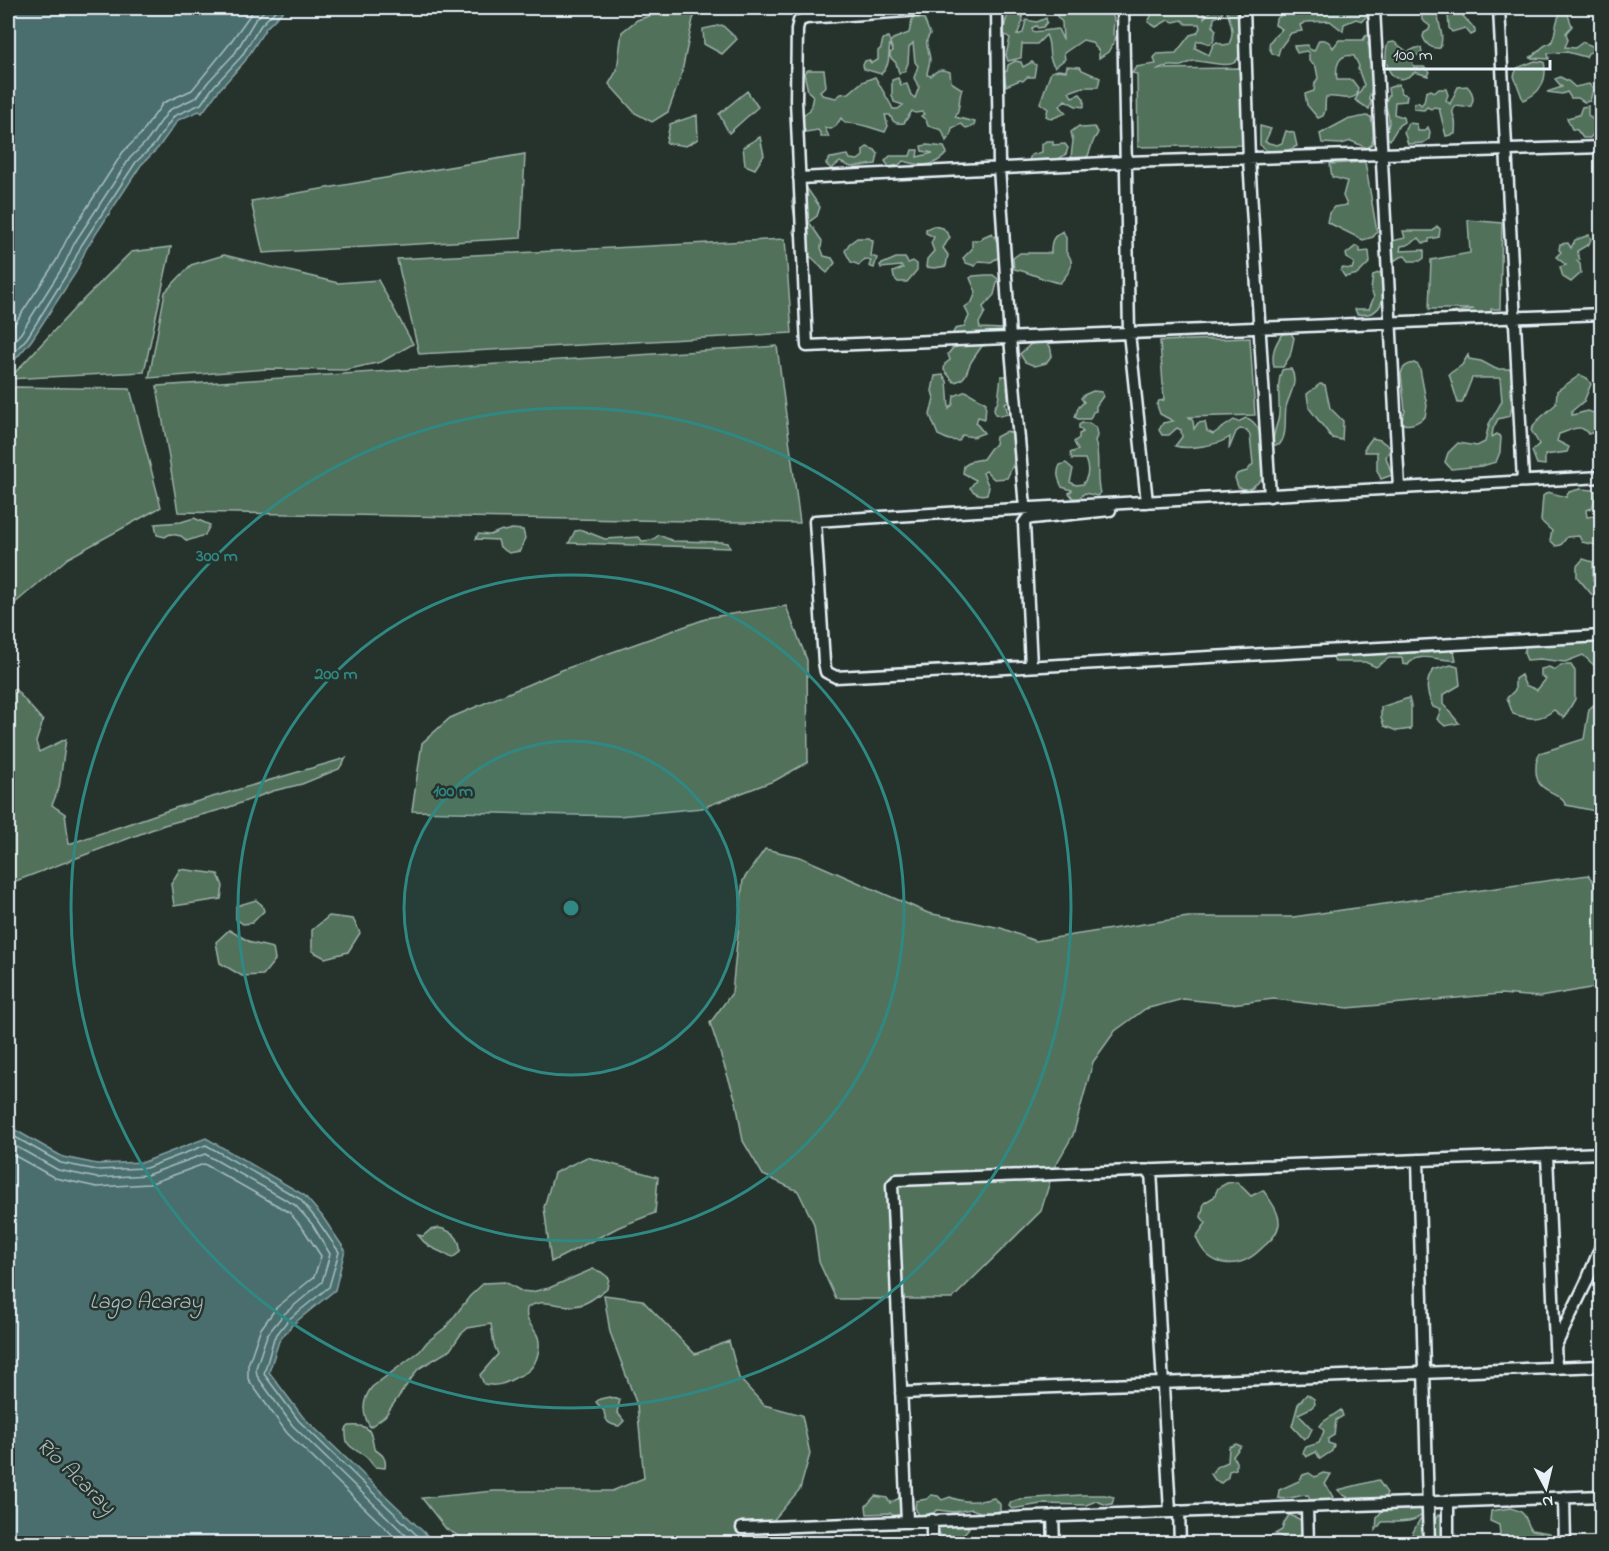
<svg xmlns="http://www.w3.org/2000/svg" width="1609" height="1551" font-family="'Indie Flower',sans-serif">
  <rect width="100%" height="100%" fill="#26332d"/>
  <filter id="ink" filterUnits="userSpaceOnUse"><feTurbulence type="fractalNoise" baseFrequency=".0167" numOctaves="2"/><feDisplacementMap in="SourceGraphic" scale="12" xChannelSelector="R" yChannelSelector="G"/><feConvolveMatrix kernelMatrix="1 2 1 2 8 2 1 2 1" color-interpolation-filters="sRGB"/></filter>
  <g filter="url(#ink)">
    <path fill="#51715a" stroke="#9cb1a9" stroke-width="1.5" d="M661,8h38l-6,11 -12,57 -13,36 -16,10 -17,-9 -26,-29 8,-14 5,-38 15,-12 18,-6z
      M1150,8h14l-6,3 2,3 7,-2 1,-4h36v10l9,-10h9l1,3 -2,4 -7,3 -1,9 3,3 -3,12 -4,2 -7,-3h-5l-2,7 14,7 4,-10 4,-3 6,3 6,-1c7,-13 0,-24 -3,-36h13l1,14 -2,15 3,3c0,31 -12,25 -37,22 -3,0 -7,-2 -10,-1 -4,0 -8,4 -13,5 -8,1 -15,-2 -23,3l81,-1 4,77 -105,2 -1,-73 -5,-1 4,-6 20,-3 -2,-6 3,-4 19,-1 14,-18 7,-2 3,-5 -1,-4h-13l-4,-4 -8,2 -6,-2 -12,7 -8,-5 3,-6 -3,-7z
      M1277,8h18l4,4 8,-4 62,1 -1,6 -6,6 -6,-2 -12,5 -1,7 -13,-10 -24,1 -6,3 2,6 -11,2 -11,15 -2,7 -5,-1c-10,-13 2,-16 9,-25l-7,-4 1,-6 4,-3z
      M1419,8h45l-1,8 12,13v4l-4,2 -6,-7 -13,4 -3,-4 -1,-14 -10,-1c0,13 7,22 2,35 -8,1 -14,-3 -17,-11l1,-4 5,-3 1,-4 -8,-6 -1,-10z
      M1012,10h4l6,5 1,6 -6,14 6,-2 3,-13 11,2 9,-4 1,4 -4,5 -5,1 -2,-2 -4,2 1,4 25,-3 5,11 -1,-18 -7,-8 7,-4h9l3,2 32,-2 5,3 3,6 -1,15 3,4 -8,14 -9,6v-7l-8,-9 -8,-2 -19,13 1,6 -10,8c-9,-10 -3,-22 -9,-32l-9,9h-15l-1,14 -13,3 -2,-6 4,-17 -6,-4c0,-9 2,-18 8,-24z
      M1562,11l6,4 4,11 -6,7 2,7 -3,7 10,1 8,-6 9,4h9v9l-7,-4 -6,2 -2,4 -19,-5 -19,1 1,6 -20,-1c10,-4 11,-13 22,-15 6,-10 3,-23 11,-32z
      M915,18l9,1 6,15c-7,9 -1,15 0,25 0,5 -3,11 -3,16l4,1c6,-7 11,-7 19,-4l1,10 11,7c-4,9 -1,20 -7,28l20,5 -1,4 -8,2 -5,-4 -9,4 -1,6 -5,7 -4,-11 -14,-4 -2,-6 -5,-4 3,-2 -2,-2 -7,1 -3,-2 -8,12c-8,1 -11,0 -14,-8h-5l3,11 -3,6c-13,-4 -27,-10 -40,-9l-4,-5 -5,8 -5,3 -6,-1 4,9h-8v-3l-3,-4 -12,2 -4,-6 -2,-9 10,-7 3,-14 -5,-5 -4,-18 4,-3h16l2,16 -6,5 2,4 14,3 5,-4 8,-1 13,-11 13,-5 16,28 2,4h5l5,-4 -9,-3 -2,-7v-15l6,-2 3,7 6,-1 4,11 4,3 4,-11 -5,-9 4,-12 -3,-4 -2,-19 -4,4 -1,16 -3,8 -6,2 -3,-10 -6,-6v-4l3,-2 -3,-8c-2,12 1,22 -9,31l-17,-5 -1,-4 2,-4 4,-1 2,3 7,-3v-9l3,-3 2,-9 5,-2 2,5 3,-3 16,-6 3,-13z
      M722,25l15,14 -15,15 -18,-10 -1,-15z
      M1366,35l4,3 -2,6 3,8 -2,8c7,12 4,26 0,38l2,4 -2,7 -14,-9 9,-15 -6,-16 1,-3 -5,-10c-16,-3 -19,10 -17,24h15l6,8 -1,7c-10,7 -19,0 -31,2 -2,7 1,12 -3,19l-5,2 -11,-13 -2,-11 9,-3 1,-8 3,-5 -2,-11 -7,-6v-8l-3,-2 -9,2 -3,-7 14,-1 1,4 5,2 5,-11c7,-1 11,1 14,8l6,-8h24z
      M1394,42l14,10 8,-4h5l1,5 -9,4 -1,5 2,5h10l6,5 -2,4 -13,-4c-23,20 -34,-9 -27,-29z
      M1015,61l6,1 2,5 9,-5 4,3 -2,12h-7l-4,4 -3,-1 -14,6 -2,-14 3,-1 1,-6z
      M1535,61l9,1c4,18 -4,32 -21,38l-9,-24 3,-8z
      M1067,66l13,1 2,3 18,8 -2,9h-15l-14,5 3,5 8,-3 4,5v8l-8,-1 -11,-6 -5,6 6,7 -15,6 -5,-3 2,-7 -8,-6 11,-31 7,-2 8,1z
      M1560,77l8,4 7,6 14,-3 4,5 -3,12 -6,1 -6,-4h-7l-4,-6 -5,2 -15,-2 15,-5 -7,-8z
      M1399,84l2,9 6,2 -1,6 -11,1 -1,12 9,3 1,5 -5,3 -9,15 -4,-3c0,-5 2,-9 3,-14 1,-12 -8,-17 0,-28l-1,-7z
      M1467,86c6,6 8,12 4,20l-7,1 -8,-1c-6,6 -2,8 -1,15 1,4 0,9 0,13l-9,2 -7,-28 -5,-1 -3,2 -4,-2 -3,3 -10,-1v-5l4,-2 3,3 3,-3 2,-10 5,-2 4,2 4,-3h7l2,6 -2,5 4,4 8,-17z
      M747,91l11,16 -29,26 -10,-19z
      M1588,106v9l13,13v14l-4,-7 -4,-1 -3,4h-7l-6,-8 -5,-1 -5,-11 12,-3 3,-8z
      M697,115l1,24 -12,7 -20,-3 4,-19z
      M1366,116l5,1c2,9 3,19 1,27l-5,4 -16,-7 -10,3 -19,-1 -2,-9 26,-14z
      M1408,123l9,1 1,7h7l3,-4 2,5 -1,7 -6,4 -15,1 -4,-12z
      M1079,126l4,2 11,-1 4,5c-1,4 -4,6 -5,10 -5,10 -2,23 -22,15l2,-16 -2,-9z
      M1260,126l11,3 -6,13 12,3 5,-2 4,-12 8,2 3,13c-13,7 -26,11 -37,-1z
      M760,137l4,18 -9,14 -10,-4 -2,-18z
      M1046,141h7v4l12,-1 3,4 -2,6 -9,6h-12l-3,3h-14l3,-8 11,-3v-8z
      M927,145l17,2 3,6c-13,15 -26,13 -44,8l-4,4 -10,2 -4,-6 5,-5h20l2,-6h6l-1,7 16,-4 -11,-2 -1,-5z
      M867,147l8,3 3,4 -2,10 -25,3 -11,-5 -9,7 -5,-5 4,-6c7,0 11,-3 18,-3l2,4 8,1 5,-4v-6z
      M525,154l-4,84 -258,15 -12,-52z
      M1365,162l12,70 -4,5 -10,3 -36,-18 2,-9 5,-6 13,-2 -4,-9 4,-15 -15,-4 -2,-13z
      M800,184l6,3 14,20 -3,9 -8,6 13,19 -1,7 3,8 8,2 3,5 -8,10c-7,-5 -9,-11 -16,-16l-5,4 -7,-22 -6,-7 3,-8 -4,-23z
      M1468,220l34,3 -2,86h-9v3l-5,3 -35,2v-4l23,-4h-45l2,-49 39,-7z
      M933,226l10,2 7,9 -7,11 5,7 -2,11 -11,2 -9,-1 1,-8 7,-8 -3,-8 3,-6 -8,-4v-4z
      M1437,226l3,3 -1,8 -10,2v3l-6,1 -4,-5 -12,7 -6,1 -1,5 24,-1v8l-4,3h-11l-4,-5 -5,1 -8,5 -3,-4 4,-6 -5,-10 17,-4 -2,-7h30z
      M1063,231l3,7v14c11,11 3,21 -6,31 -16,-2 -29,-11 -46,-14l-1,-11 7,-5h31c0,-12 1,-16 12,-22z
      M992,233l8,13 -1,11 -8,5 -12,-1 -4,5 -9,-3 -3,-5 9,-9v-9h8l3,-3z
      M1589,235l2,4 -2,5 -12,7 3,9 -3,1 3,3 1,9 -10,9 -8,-5 -3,-10 6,-2 -10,-8 5,-5 -2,-2 1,-6 8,-1 3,5 4,-8z
      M857,238h12l4,3 -2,15 6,2 -3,10 -5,-2 2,-5 -6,-2 -6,6 -8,-3 -6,-11 4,-7z
      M785,239l7,94 -373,21 -22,-95z
      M1356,246l4,2v4l9,-1 1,11 -12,12 -13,3 -4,-6 1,-3 10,1 2,-6 -7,-5 -1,-4z
      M171,247l-27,125 -135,7 68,-73 54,-54z
      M224,255l114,28 40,-3 35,64 -32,18 -36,8 -78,-1 -118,9 16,-86 26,-27z
      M896,258h9l3,5 5,-2 4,3v6l-10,12h-9l-4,-4 -1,-6 10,-4 -2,-2 -20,2 -1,-3z
      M1381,272c7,21 3,46 -24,42l-2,-5h14l5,-12 -3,-7 2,-15z
      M986,275h7l5,4 -4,16 -11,12 2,5 -6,11 1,5 23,1 3,6 -5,8 -19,3c-4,6 -9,12 -12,18 -4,9 -4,16 -16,18l-10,-12 1,-6 5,-4 -2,-6 5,-6 5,-2 -7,-9 4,-8 9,-2 5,-11 -4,-9 7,-5 4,-10 -6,-14 3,-2z
      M1291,333l3,5 -4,18 -7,11h-9c-3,-14 1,-22 8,-33z
      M1250,338l5,77 -66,2 4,4 1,8 4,-6 7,-1 2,9 6,3 21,-14 4,2 8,-4c15,3 23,38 21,51 -2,10 -12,16 -19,21l-10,-3 -3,-9 2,-4 10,-3 6,-7 -3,-29 -3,-5 -7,-1 -4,3 -7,17 1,-12c-11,8 -41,13 -55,9l7,-9 -1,-7 -4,-2 -8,7h-7l-3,-5 4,-7 10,-2 -13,-7 -3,-9 2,-4 5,-1 -4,-59z
      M1043,341l7,5 2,9 -6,8 -11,3 -10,-4 -5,-8 11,-10z
      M777,346l23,177 -622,-11 -21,-126z
      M1468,355l1,4 12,2 15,8h19l-5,23 2,14 -2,10 -12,3 -5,10 -1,8 5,-3 4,3 -1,15 -4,10 -14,4 -31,3 -6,-7 3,-9 10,-10 19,3 8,-4 4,-18 13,-23 -2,-23h-28l-10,25h-4l-9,-29 13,-9z
      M1414,363l4,2 2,4 7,37 -2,11c-8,5 -12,9 -22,7l-1,-5 3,-8 -4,-37c1,-7 6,-10 13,-11z
      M1286,369h5c8,13 -2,26 -5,38 -2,13 2,28 -7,38h-5c-3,-11 5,-21 5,-32 1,-15 -3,-28 3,-43z
      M943,375l4,6 2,28 4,-5 1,-8 12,-5 20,12 -1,16 -7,-2 -2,6 8,10 -11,4 -11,-2 -3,6 -10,-1 -11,-5 -8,-20 4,-17 -2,-7 3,-15z
      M1580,375l7,3 4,6 -7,17 -12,10v4l16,-4 6,2 1,19 -7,2c-7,-12 -18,-3 -29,0l-2,7 12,6 -2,5 -22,3v10l-8,-1 -5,-13 7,-7 -8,-14 6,-9 19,-17 1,-13z
      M1001,376h7l1,9 -2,3 2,13 -4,2 3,11 -8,2 -5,-2 -1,-6 4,-6z
      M1320,384l5,1 5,23 13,13 -1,19 -10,-2 -3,-4 -20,-26 -2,-14z
      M16,387l114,2 31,118 -93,51 -60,51v-215z
      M1093,391l9,1 1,4 -7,10v5l-3,1 -3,7h-12l-3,-2 3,-9 6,-6 -3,-4 3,-3z
      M1082,423h7l7,5 1,8 -2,5c6,17 0,36 5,52l-3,3 -12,-3 -6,5h-6l-4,-5 3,-3 -10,-3c-4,-8 -6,-14 -2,-22l6,-2 7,6 -3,13 6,3 7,-1c6,-9 6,-15 2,-25h-13l-2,-6 8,-3 -4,-8 5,-4v-4l4,-2 -4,-4v-3z
      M1007,431l6,3 1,29 -7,15 -13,1 -8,-8 -3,2 6,14 -2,7c-7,2 -12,0 -17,-6l6,-8 -13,-7 1,-7 8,-5 11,-2 7,-10 5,-5 1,-7z
      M1372,438l8,2 11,8 -5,9 6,18 -11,4 -4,-9v-18h-12l-1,-3z
      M1580,489l13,1 4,2 -5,16 -6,2 1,7 7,-1 6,9 1,15 -5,5 -14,-3 -3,-6 -12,1 -6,8 -5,1 -6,-6 2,-9 -11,-10 2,-25 5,-4 18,5 3,-5z
      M194,518l16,7 -5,10 -18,6 -6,-5 -11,-2 -5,3 -8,-2 -2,-11 26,-2z
      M512,529l11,1 2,8 -5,13 -11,2 -9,-6 -2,-7 -22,-1 2,-5 12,1 12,-5 2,1z
      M582,530l23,9 34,-2 3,4 10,-1 7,-5 14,6 48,1 7,1 2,5 -161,-5 6,-12z
      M1583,559l10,3v18l8,2v17l-7,-2 -17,-20v-11z
      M786,606l21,54 1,102 -32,18 -74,28 -83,8 -207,-5 10,-68 28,-25 112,-48 149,-53z
      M1601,633v44l-3,2 -4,-4 4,-6 -15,-14 -18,7 -25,-3 -13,1 -3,-7 2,-7 16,-3h39z
      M1443,648l11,3 2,9c-16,2 -38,-10 -48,5l-5,-1 -1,-6h-13l-13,9 -11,-5h-30l-2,-5 53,-5 42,1z
      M1451,665l7,2 2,18 -17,10v9l16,19 -14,3 -8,-7 4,-9 -8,-3c-6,-13 -9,-24 0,-37z
      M1561,665h10l4,6v28l-11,19 -10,-8c-14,11 -24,9 -41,4l-6,-16 8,-8v-11l6,-4 4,10 12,5 9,-11 -5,-3v-7l8,-2 6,3z
      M15,689l28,32 -7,21 3,10 27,-13 -7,49 -7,17 13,9 4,30 109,-37 168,-49 -7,11 -37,15 -29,7 -46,17 -63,17 -156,59v-190z
      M1409,698l2,8v23l-14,2 -13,-5 -3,-9v-10z
      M1596,703h5v47l-3,7 3,10 1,40 -7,4 -29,-6c-10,-18 -29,-10 -30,-34 0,-8 0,-11 4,-18l44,-14 5,-30z
      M765,849l35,8 128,56 73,15 34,13 153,-24h105l295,-42 13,16v95l-61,11 -40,-3 -152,14 -74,-9 -43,5 -48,-5 -38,10 -30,22 -22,31 -20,73 -19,33 -13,43 -89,88h-116l-17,-37 -5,-38 -16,-33 -35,-16 -20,-34 -7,-40 -26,-78 22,-30 11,-113z
      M180,869l38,5 5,12 -2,13 -47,7 -3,-22z
      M256,900l6,5 2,6 -12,12 -9,1 -7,-5v-13z
      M329,916l24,3 7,14 -12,19 -23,6 -13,-7v-21z
      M229,930l23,13 21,5 2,12 -12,15 -21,1 -22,-13 -4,-21z
      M587,1157l71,20 -3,36 -36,14 -68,35 -7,-55 10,-34z
      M1237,1182l14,14 12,-6c6,9 17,22 16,34 -2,11 -8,16 -16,23 -23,24 -54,23 -67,-10l10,-14 -5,-6 3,-14 10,-6 4,-9 9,-5z
      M439,1228c14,3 22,10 21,24l-8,6c-15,-10 -22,-7 -34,-23l5,1 7,-6z
      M593,1269l8,3 8,6 -2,10c-10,8 -20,17 -33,18 -18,1 -31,-9 -47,2 -2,13 3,15 9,25 7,11 1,31 -8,38 -4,3 -9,5 -13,7 -11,6 -18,9 -31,6l-4,-9 18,-21 -4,-9 -3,-21 -23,4 -7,6 -11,16 -32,19 -33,47 -15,11c-8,-13 -8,-27 2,-40l48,-36 7,-9 19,-15 24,-31 14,-13 21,-1 16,9 10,1 18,-4z
      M604,1295l38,5 53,54 34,-13 10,37 25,27 38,10 8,39 -10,35 -29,34 10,20h-310l-25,-14 -24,-31 72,-7h118l32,-13 -7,-73 -27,-73z
      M1307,1394l7,5 1,5 -4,4 -13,6 14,15 -4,8 -4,2 -12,-13 6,-22z
      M609,1397l11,3 -3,12 7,9 -5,5c-10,-1 -14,-5 -15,-15l-8,-9 4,-3z
      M1341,1410l2,6 -7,4 -2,15 -6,4v4l6,2 -2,6 -12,8 -4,-7 -10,5 -3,-4 3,-6 13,-4 5,-12 -4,-5 3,-4z
      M349,1426c21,-2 22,4 25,23 8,5 13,9 11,19l-10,-1c-3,-3 -6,-8 -10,-11 -13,-10 -20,-7 -19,-27z
      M1236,1444l5,2 -8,10 3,6v7l-7,2 -1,6 -7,6 -6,-3 -4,-6 5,-7 12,-5 1,-15z
      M1309,1473l6,4 8,-4 8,1 -6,10 8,13 -7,5 -7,-3 -9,1 -2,-5c-11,0 -20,6 -30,3l1,-8 20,-9 4,-6z
      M1378,1480l9,13 -2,5c-17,3 -35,6 -47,-8z
      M931,1495l7,1 4,4 8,-3c13,6 31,5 44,1l6,6v6l-8,5 -8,-1 -12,-5 -18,3 -17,-2 -5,4 -13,1 -4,-7 1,-7 11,-2z
      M1081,1495h24l9,2 -2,7 -5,1 -11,-4 -10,4 -45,-1 -29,5 -3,-3 2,-4 9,-3z
      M875,1496l12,2 3,5 11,-6v17l-7,2 -4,-3 -23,1 -1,-8z
      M1510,1508c17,4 14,8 21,22l18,3 7,7 -1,3h-54l-2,-18 -9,-4 1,-10z
      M1420,1509l3,5c-12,11 -26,7 -41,8l-6,8 1,-13 5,-6z
      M1289,1515c10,3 15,5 15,16l-3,4 -14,4 -12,-5 7,-4 2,-7z
      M1438,1515h6l8,10 2,11 -7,7h-34l-2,-7 9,-17 5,-2 8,7z
      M950,1522l10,1 9,5 -9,10 6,5h-20l-11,-16z"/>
    <path fill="#4a6e6d" stroke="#89a2a5" stroke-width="1.5" d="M8,8h278l-20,20 -21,33 -26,29 -17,23 -3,-2 -21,9 -20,28 -17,17 -55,84 -10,23 -45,69 -23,27z
      M8,1126l55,31 34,7 47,-2 62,-24 98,57 18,21 23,34 -10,40 -43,35 -13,16 -10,31 34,45 132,126h-427z"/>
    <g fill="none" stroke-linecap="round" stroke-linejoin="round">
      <path stroke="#a9bdc0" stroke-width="1.5" d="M8,334l48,-73 12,-24 55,-85 18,-18 22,-31 29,-13 35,-43 28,-39
        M8,348l13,-15 43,-68 11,-23 55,-84 18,-18 21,-30 28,-13 11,-15 27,-29 20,-33 12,-12
        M8,359l19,-21 43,-69 11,-23 55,-84 18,-17 20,-29 27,-12 13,-18 27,-29 20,-32 17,-17
        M8,1133l53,30 36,7 49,-2 60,-23 94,54 17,21 22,32 -10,35 -41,33 -14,18 -10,36 35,47 127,123
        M8,1142l50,28 39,8 50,-3 58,-21 90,51 17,19 18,30 -8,28 -39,33 -16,20 -11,33 1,8 36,50 122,118
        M8,1152l47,26 42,9 52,-3 55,-20 85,48 15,18 17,26 -7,21 -38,31 -16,22 -12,35v14l39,54 115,111"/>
      <g stroke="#e8f1f8" stroke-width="15">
        <path id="minor" d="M950,8l-144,10 -7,3 -2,8 -1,71 11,246 795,-32
          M997,8l2,159 11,171 15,169
          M1123,8l6,325 18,169
          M1244,8l5,151 21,337
          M1374,8l25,480
          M1499,8l24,473
          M799,178l327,-16 476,-15
          M1602,477c-263,15 -525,27 -787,44l9,141 2,10 10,5 766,-41
          M1031,666l-7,-143 3,-4 5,-1 78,-8
          M1547,1155l9,213
          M1418,1160l11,384
          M1151,1170l19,342
          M1556,1345l30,-62 16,-39
          M901,1393l701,-27
          M1564,1497l1,47
          M1448,1501v43
          M1307,1507l1,37
          M1179,1511l1,33
          M1053,1516l1,28
          M932,1520v24
          M907,1521l-15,-336 5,-5 705,-27
          M742,1528l860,-32"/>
      </g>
      <use href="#minor" stroke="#26332d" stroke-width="10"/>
    </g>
  </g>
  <circle cx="571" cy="908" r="167" fill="#308883" fill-opacity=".12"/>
  <g fill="none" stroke="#308883" stroke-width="3">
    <circle cx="571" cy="908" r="167"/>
    <circle cx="571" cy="908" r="333"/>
    <circle cx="571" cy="908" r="500"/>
  </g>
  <g text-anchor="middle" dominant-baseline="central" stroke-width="5" stroke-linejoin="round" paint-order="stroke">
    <g font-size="22" font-style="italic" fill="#a9bdc0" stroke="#26332d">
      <text x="146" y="1303">Lago Acaray</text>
      <text transform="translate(75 1477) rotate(44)">Río Acaray</text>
    </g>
  </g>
  <circle cx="571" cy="908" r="9" fill="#308883" stroke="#26332d" stroke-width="3"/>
  <g font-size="18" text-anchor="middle" font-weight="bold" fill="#308883" stroke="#26332d" stroke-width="5" stroke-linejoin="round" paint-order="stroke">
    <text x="217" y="561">300 m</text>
    <text x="336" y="679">200 m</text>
    <text x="453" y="796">100 m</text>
  </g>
  <rect width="1609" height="1551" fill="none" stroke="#26332d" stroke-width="30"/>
  <rect x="15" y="15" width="1579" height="1521" fill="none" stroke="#e8f1f8" stroke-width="2" filter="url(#ink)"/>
  <g transform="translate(1546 1488) rotate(173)" stroke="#26332d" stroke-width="4.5" paint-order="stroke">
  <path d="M0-4.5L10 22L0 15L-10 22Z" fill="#e8f1f8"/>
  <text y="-9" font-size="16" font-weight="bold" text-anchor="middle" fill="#e8f1f8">N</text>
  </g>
  <path d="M1384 60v9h166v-9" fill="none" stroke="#e8f1f8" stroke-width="3"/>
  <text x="1393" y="60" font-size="18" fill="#e8f1f8" stroke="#26332d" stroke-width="4.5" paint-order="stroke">100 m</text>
</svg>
